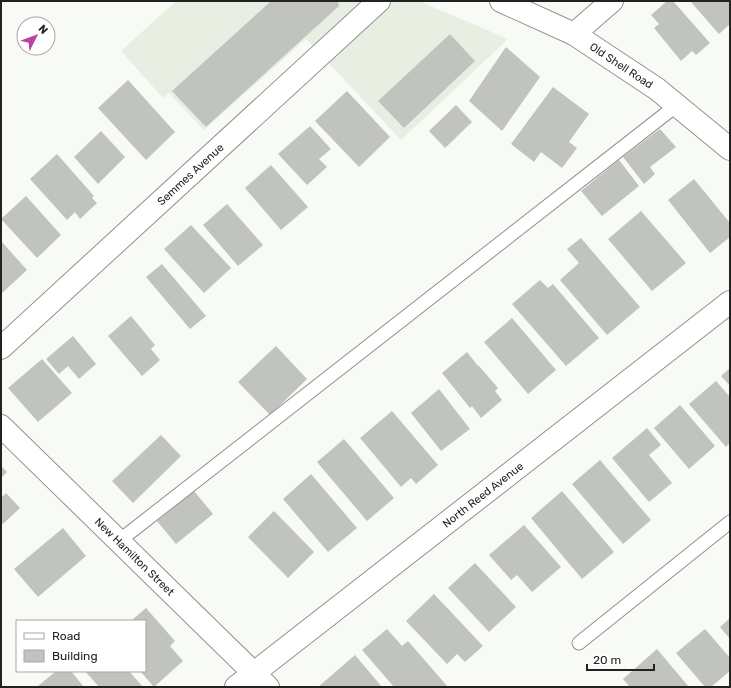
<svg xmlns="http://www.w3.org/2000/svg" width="731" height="688" font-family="Rubik,sans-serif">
  <rect width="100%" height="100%" fill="#f8faf5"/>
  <path fill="#e9eee3" d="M176,1h243l89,38 -107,101 -95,-101 -102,91 -35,-37 -6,5 -42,-47z"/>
  <path fill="#c1c3bf" d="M271,1h67l1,5 -133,121 -34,-36z
    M667,1h6l37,42 -14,12 -4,-4 -11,10 -27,-33 5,-4 -8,-9z
    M690,1h40v23l-11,10z
    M450,34l25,27 -71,67 -26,-27z
    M506,47l34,30 -38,54 -33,-30z
    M128,80l47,52 -29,28 -48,-52z
    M553,87l36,27 -20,28 8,6 -15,20 -21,-16 -7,10 -23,-18z
    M347,91l43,46 -31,30 -44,-46z
    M456,105l16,17 -27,26 -16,-17z
    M310,126l21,23 -12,10 8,8 -20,18 -29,-31z
    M660,129l16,18 -26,20 5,7 -11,10 -21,-27z
    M101,131l24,26 -27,27 -24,-27z
    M57,154l37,42 -2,2 5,5 -17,16 -5,-7 -8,8 -37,-41z
    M619,160l20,26 -37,30 -21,-25z
    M271,165l37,42 -27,23 -36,-42z
    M694,179l36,44v14l-20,16 -42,-53z
    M26,196l35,39 -24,23 -36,-39z
    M227,204l36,41 -25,21 -35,-41z
    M641,211l45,52 -34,28 -44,-52z
    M191,225l40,43 -27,25 -40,-44z
    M581,238l59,69 -33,28 -47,-55 19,-17 -12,-14z
    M1,241l26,29 -26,24z
    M162,264l44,52 -16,13 -44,-52z
    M540,280l8,8 5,-4 46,54 -33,28 -54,-62z
    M131,316l24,29 -4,4 9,11 -18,16 -34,-40z
    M512,318l44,52 -28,24 -44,-52z
    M73,336l23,28 -17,15 -11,-13 -9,8 -13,-15z
    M276,346l31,33 -37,36 -32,-33z
    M467,352l11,14h1l19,22 -3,3 7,9 -21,18 -9,-12 -2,2 -28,-35z
    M42,359l30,34 -34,29 -30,-34z
    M730,368v18l-9,-10z
    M716,381l14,16v46l-4,4 -37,-43z
    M439,389l31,40 -29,22 -30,-38z
    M680,405l35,41 -26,23 -35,-41z
    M392,411l46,54 -22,19 -5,-6 -10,9 -41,-49z
    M647,428l14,17 -12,10 23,28 -23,19 -37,-44z
    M161,435l20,21 -48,47 -21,-22z
    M344,439l50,59 -27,23 -50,-59z
    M600,460l51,60 -28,24 -51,-60z
    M1,466l6,6 -6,6z
    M311,474l46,54 -29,24 -45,-53z
    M194,491l19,23 -37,30 -19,-23z
    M562,491l52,61 -32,27 -51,-61z
    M6,493l14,15 -17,16 -2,-3v-23z
    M274,511l40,41 -26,26 -40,-41z
    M524,525l37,42 -29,25 -15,-17 -6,5 -22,-25z
    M63,528l23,28 -48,41 -24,-28z
    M475,563l41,44 -27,25 -41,-44z
    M434,594l49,52 -18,16 -8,-8 -10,10 -41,-43z
    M146,608l29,33 -5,5 13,15 -29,26 -14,-16h5v-50h-14z
    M730,618v21l-10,-12z
    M387,629l15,17 6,-5 40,46h-54l-32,-37z
    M705,629l25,29v13l-19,16h-6l-29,-34z
    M657,649l32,38h-59l-7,-8z
    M355,655l27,32h-64z
    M56,671h15l13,16h-45l-1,-1z
    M85,671h44l14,16h-44z"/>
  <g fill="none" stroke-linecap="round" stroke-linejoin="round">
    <g stroke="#90928e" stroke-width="15">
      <path id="service" d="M119,541l558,-436
        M579,643l151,-121"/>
    </g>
    <g stroke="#90928e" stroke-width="24">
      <g id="minor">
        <path d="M574,34l38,-33"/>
        <path id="s1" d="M1,348l378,-347"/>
        <path id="s2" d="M1,426l267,261"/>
        <path id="s3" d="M236,687l494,-385"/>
      </g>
    </g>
    <g stroke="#90928e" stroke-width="24">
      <g id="tertiary">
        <path id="s4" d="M501,1l73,33 83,55 73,60"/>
      </g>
    </g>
    <use href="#service" stroke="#fff" stroke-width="13"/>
    <use href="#minor" stroke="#fff" stroke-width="22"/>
    <use href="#tertiary" stroke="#fff" stroke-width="22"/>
  </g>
  <g text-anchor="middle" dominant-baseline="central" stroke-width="3" stroke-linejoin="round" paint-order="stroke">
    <g font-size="11" fill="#222321" stroke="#fff">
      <text stroke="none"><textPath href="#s4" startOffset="137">Old Shell Road</textPath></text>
      <text stroke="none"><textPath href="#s1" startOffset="257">Semmes Avenue</textPath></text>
      <text stroke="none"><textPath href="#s3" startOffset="313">North Reed Avenue</textPath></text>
      <text stroke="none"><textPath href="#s2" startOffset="187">New Hamilton Street</textPath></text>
    </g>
  </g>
  <rect width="731" height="688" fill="none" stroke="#222321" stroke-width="4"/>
  <rect x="16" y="620" width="130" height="52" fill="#ffffff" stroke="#a7a7a6"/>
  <rect x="24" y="633" width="20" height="6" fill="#ffffff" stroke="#a7a7a6"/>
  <text x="52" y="640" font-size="12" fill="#222321">Road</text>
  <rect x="24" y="650" width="20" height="12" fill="#c1c3bf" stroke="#a7a7a6"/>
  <text x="52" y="660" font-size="12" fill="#222321">Building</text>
  <g transform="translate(36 36) rotate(48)"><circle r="19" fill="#ffffff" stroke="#a7a7a6"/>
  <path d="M0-3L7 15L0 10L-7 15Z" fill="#b8459e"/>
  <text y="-6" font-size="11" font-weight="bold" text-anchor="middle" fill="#222321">N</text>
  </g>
  <path d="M587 664v6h67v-6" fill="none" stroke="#222321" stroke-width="2"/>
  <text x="593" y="664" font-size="12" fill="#222321" stroke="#ffffff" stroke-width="3" paint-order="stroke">20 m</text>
</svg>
